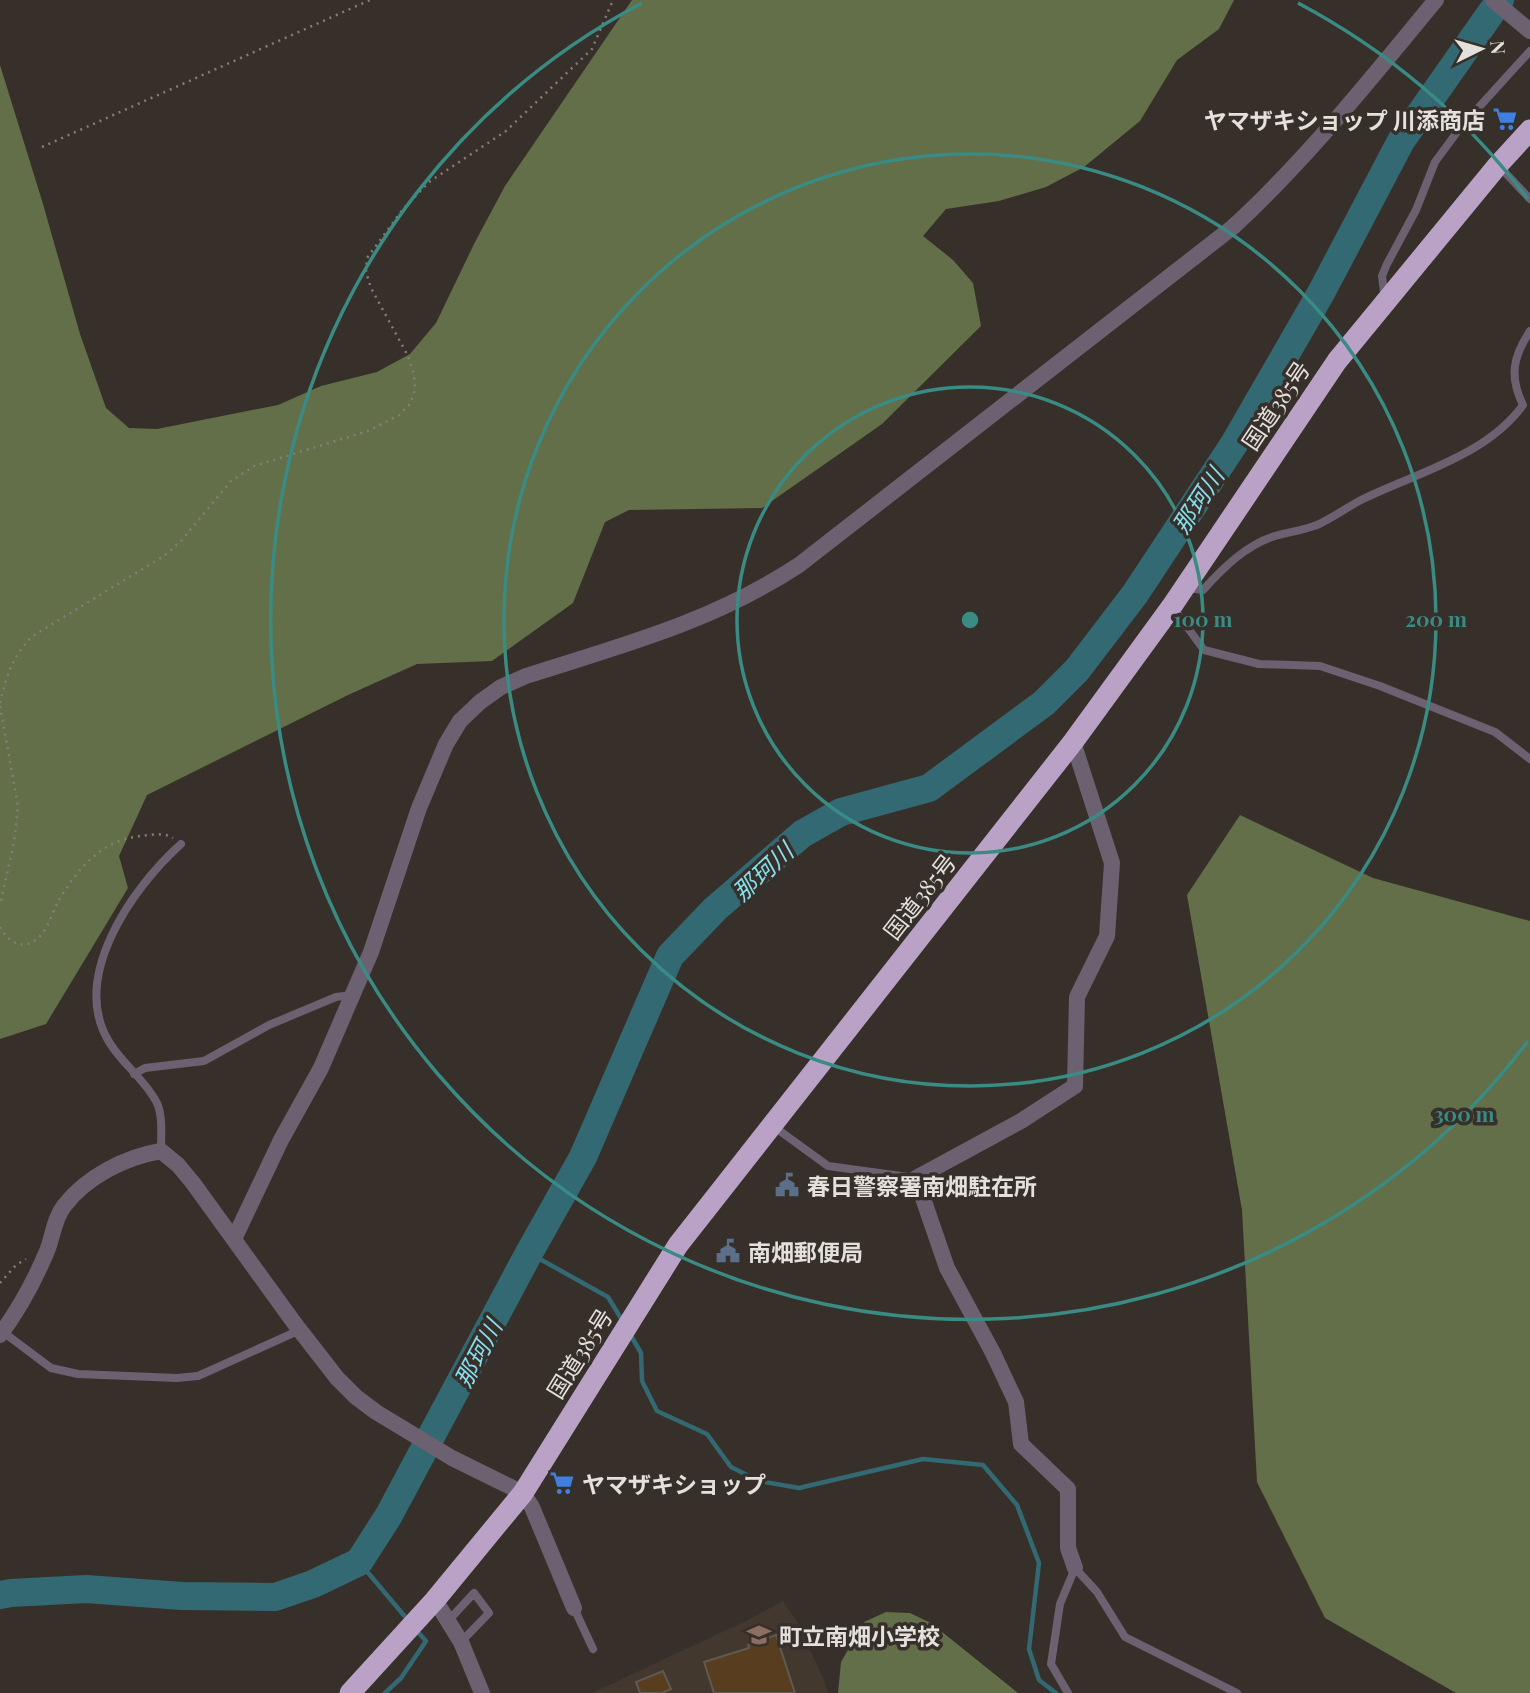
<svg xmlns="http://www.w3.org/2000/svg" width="1530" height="1693" font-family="'Playfair Display','Noto Sans JP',serif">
  <rect width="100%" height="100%" fill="#37302a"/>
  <path fill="#43382d" d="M783,1601l13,19 28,60 4,13h-236l156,-73z"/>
  <path fill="#626f48" d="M632,0h602l-15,29 -42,31 -37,61 -56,46 -38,20 -47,14 -53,8 -23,27 30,24 20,23 8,43 -99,98 -120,84 -133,2 -24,12 -32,81 -81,58 -75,3 -69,31 -201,100 -28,61 9,32 -82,136 -46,15v-974l43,139 37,130 26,74 23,20 28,1 121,-24 43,-19 56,-14 33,-18 26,-31 39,-81 30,-56z
    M1240,815l133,63 157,43v772h-74l-131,-75 -68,-136 -15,-272 -55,-315z
    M886,1612l24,1 21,10 87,70h-180l3,-31 23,-40z"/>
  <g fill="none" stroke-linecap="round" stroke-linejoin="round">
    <path stroke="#336973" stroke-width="4.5" d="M529,1253l79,44 14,23
      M630,1334l11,19 1,28 15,30 50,23 24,33 28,14 40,7 124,-29 60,6 34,40 22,58 -10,86 10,31 17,13
      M359,1562l48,57
      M385,1693l16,-15 25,-37 -9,-10"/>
    <path stroke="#336973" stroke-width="28" d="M0,1595l11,-2 75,-4 96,7 93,1 38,-13 46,-22 30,-47 140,-262 54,-96 87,-201 45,-47 87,-75 39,-22 88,-24 115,-85 33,-33 58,-76 99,-150 87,-151 80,-152 99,-141"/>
  </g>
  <path fill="#593d1f" stroke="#605951" stroke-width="2" d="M776,1635l19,58h-81l-10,-31 45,-14 -1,-3z
    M663,1671l8,18 -9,4h-22l-4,-11z"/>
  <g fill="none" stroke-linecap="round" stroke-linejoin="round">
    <path stroke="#847e79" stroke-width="2.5" stroke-dasharray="2 5" stroke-linecap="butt" d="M42,147l328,-147
      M0,703c7,-29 11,-43 31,-66l133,-81 17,-15 50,-60 23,-15 114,-35 31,-16 11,-11 5,-14 -1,-16 -6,-18 -37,-68 -5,-16 1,-14 36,-49 26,-27 77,-51 86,-82 21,-49
      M0,706l18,100 -4,36 -14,63
      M0,927c9,18 27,25 42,7 8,-10 11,-24 17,-34 20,-33 43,-60 82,-64 10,-1 23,-4 32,2
      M0,1283l16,-18 10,-6"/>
    <path stroke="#6b6171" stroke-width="8" d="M1498,165l32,34
      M1389,293l-5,-1 -2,-16 5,-12 29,-54 19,-48 25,-34 70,-77
      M1187,588l16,2c21,-23 43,-45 72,-54 14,-4 29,-6 42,-11 16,-7 30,-18 46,-26 54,-26 124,-44 160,-94 -14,-29 -10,-48 7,-74
      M1174,609l30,41 55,14 61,2 60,20 115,46 35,27
      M134,1074l11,-6 59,-7 65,-36 67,-28 16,-2
      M773,1126l55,40 88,12
      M161,1151c0,-14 2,-35 -4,-48 -11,-22 -33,-38 -46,-58 -44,-66 22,-158 70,-201
      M3,1332l48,36 27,6 99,4 21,-2 102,-46
      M574,1608l19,41
      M448,1621l26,-28 15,20 -28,29
      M1068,1693l-17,-29 9,-60 15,-36 22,24 28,45 112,56"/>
    <path stroke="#6b6171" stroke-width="16" d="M1493,0l37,31
      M1073,742l39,121 -5,73 -30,61 -2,89 -54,35 -105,57 31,90 46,85 23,49 5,42 47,45v59l7,20
      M234,1239l47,-99 40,-72 50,-116 48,-144 27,-64 14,-23 20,-19 21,-15 25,-11c97,-31 186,-54 273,-111l434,-338c76,-70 138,-149 203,-227
      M0,1335c20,-27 34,-53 47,-84 6,-15 7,-32 17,-45 23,-30 62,-49 97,-55l17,14 15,18 102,141 42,54 19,19 20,15 76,46 71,35 9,14 42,101
      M435,1600l26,42 21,51"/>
    <path stroke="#baa2c7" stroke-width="21" d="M350,1693l85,-93 88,-107 155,-248 395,-503 99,-136 165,-245 161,-196 32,-35"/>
  </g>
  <g fill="none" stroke="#3a8b84" stroke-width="3.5">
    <circle cx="970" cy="620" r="233"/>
    <circle cx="970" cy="620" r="466"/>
    <path d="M1528 1041A699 699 0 1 1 642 3M1298 3A699 699 0 0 1 1528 199"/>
  </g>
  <defs>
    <g id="supermarket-bare" transform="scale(1.89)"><path d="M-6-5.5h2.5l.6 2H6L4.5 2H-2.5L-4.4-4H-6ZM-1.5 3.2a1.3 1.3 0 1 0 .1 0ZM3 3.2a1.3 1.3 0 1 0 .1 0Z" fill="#3f7fe0" stroke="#37302a" stroke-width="2.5" paint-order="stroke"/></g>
    <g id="civic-bare" transform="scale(1.89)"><path d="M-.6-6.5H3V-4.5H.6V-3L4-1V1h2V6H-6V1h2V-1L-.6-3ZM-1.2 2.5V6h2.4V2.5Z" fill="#5c6f8a" stroke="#37302a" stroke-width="2.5" paint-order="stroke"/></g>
    <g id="school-bare" transform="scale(1.89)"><path d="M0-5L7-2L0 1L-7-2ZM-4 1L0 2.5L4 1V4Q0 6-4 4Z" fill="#8d6e63" stroke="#37302a" stroke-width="2.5" paint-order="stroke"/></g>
  </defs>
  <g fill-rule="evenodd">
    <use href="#supermarket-bare" x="1505" y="119"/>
    <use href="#civic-bare" x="787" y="1185"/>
    <use href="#civic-bare" x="728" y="1251"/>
    <use href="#supermarket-bare" x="562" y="1483"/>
    <use href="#school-bare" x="759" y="1635"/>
  </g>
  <g text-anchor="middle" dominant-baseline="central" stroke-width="7" stroke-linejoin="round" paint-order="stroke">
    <g font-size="23" font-weight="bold" fill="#e4e0dc" stroke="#37302a" text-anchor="start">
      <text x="1485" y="119" text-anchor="end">ヤマザキショップ 川添商店</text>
      <text x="807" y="1185">春日警察署南畑駐在所</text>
      <text x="748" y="1251">南畑郵便局</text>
      <text x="582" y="1483">ヤマザキショップ</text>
      <text x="779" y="1635">町立南畑小学校</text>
    </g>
    <g font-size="23" fill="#e4e0dc" stroke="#37302a">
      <text transform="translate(1275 405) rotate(-56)">国道385号</text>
      <text transform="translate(919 896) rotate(-52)">国道385号</text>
      <text transform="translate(579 1353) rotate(-58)">国道385号</text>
    </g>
    <g font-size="24" font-style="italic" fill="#85dfef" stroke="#37302a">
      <text transform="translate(1197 500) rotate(-57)">那珂川</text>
      <text transform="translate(762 871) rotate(-43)">那珂川</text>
      <text transform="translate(477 1353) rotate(-62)">那珂川</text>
    </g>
  </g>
  <circle cx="970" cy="620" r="10" fill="#3a8b84" stroke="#37302a" stroke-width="3.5"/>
  <g font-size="21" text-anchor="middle" font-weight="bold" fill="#3a8b84" stroke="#37302a" stroke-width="7" stroke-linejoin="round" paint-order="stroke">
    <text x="1203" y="627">100 m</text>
    <text x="1436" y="627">200 m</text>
    <text x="1464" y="1122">300 m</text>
  </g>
  <g transform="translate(1481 49) rotate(85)" stroke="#37302a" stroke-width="5" paint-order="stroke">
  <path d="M0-5L12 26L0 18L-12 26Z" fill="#e4e0dc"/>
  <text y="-10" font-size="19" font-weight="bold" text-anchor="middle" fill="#e4e0dc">N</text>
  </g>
</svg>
